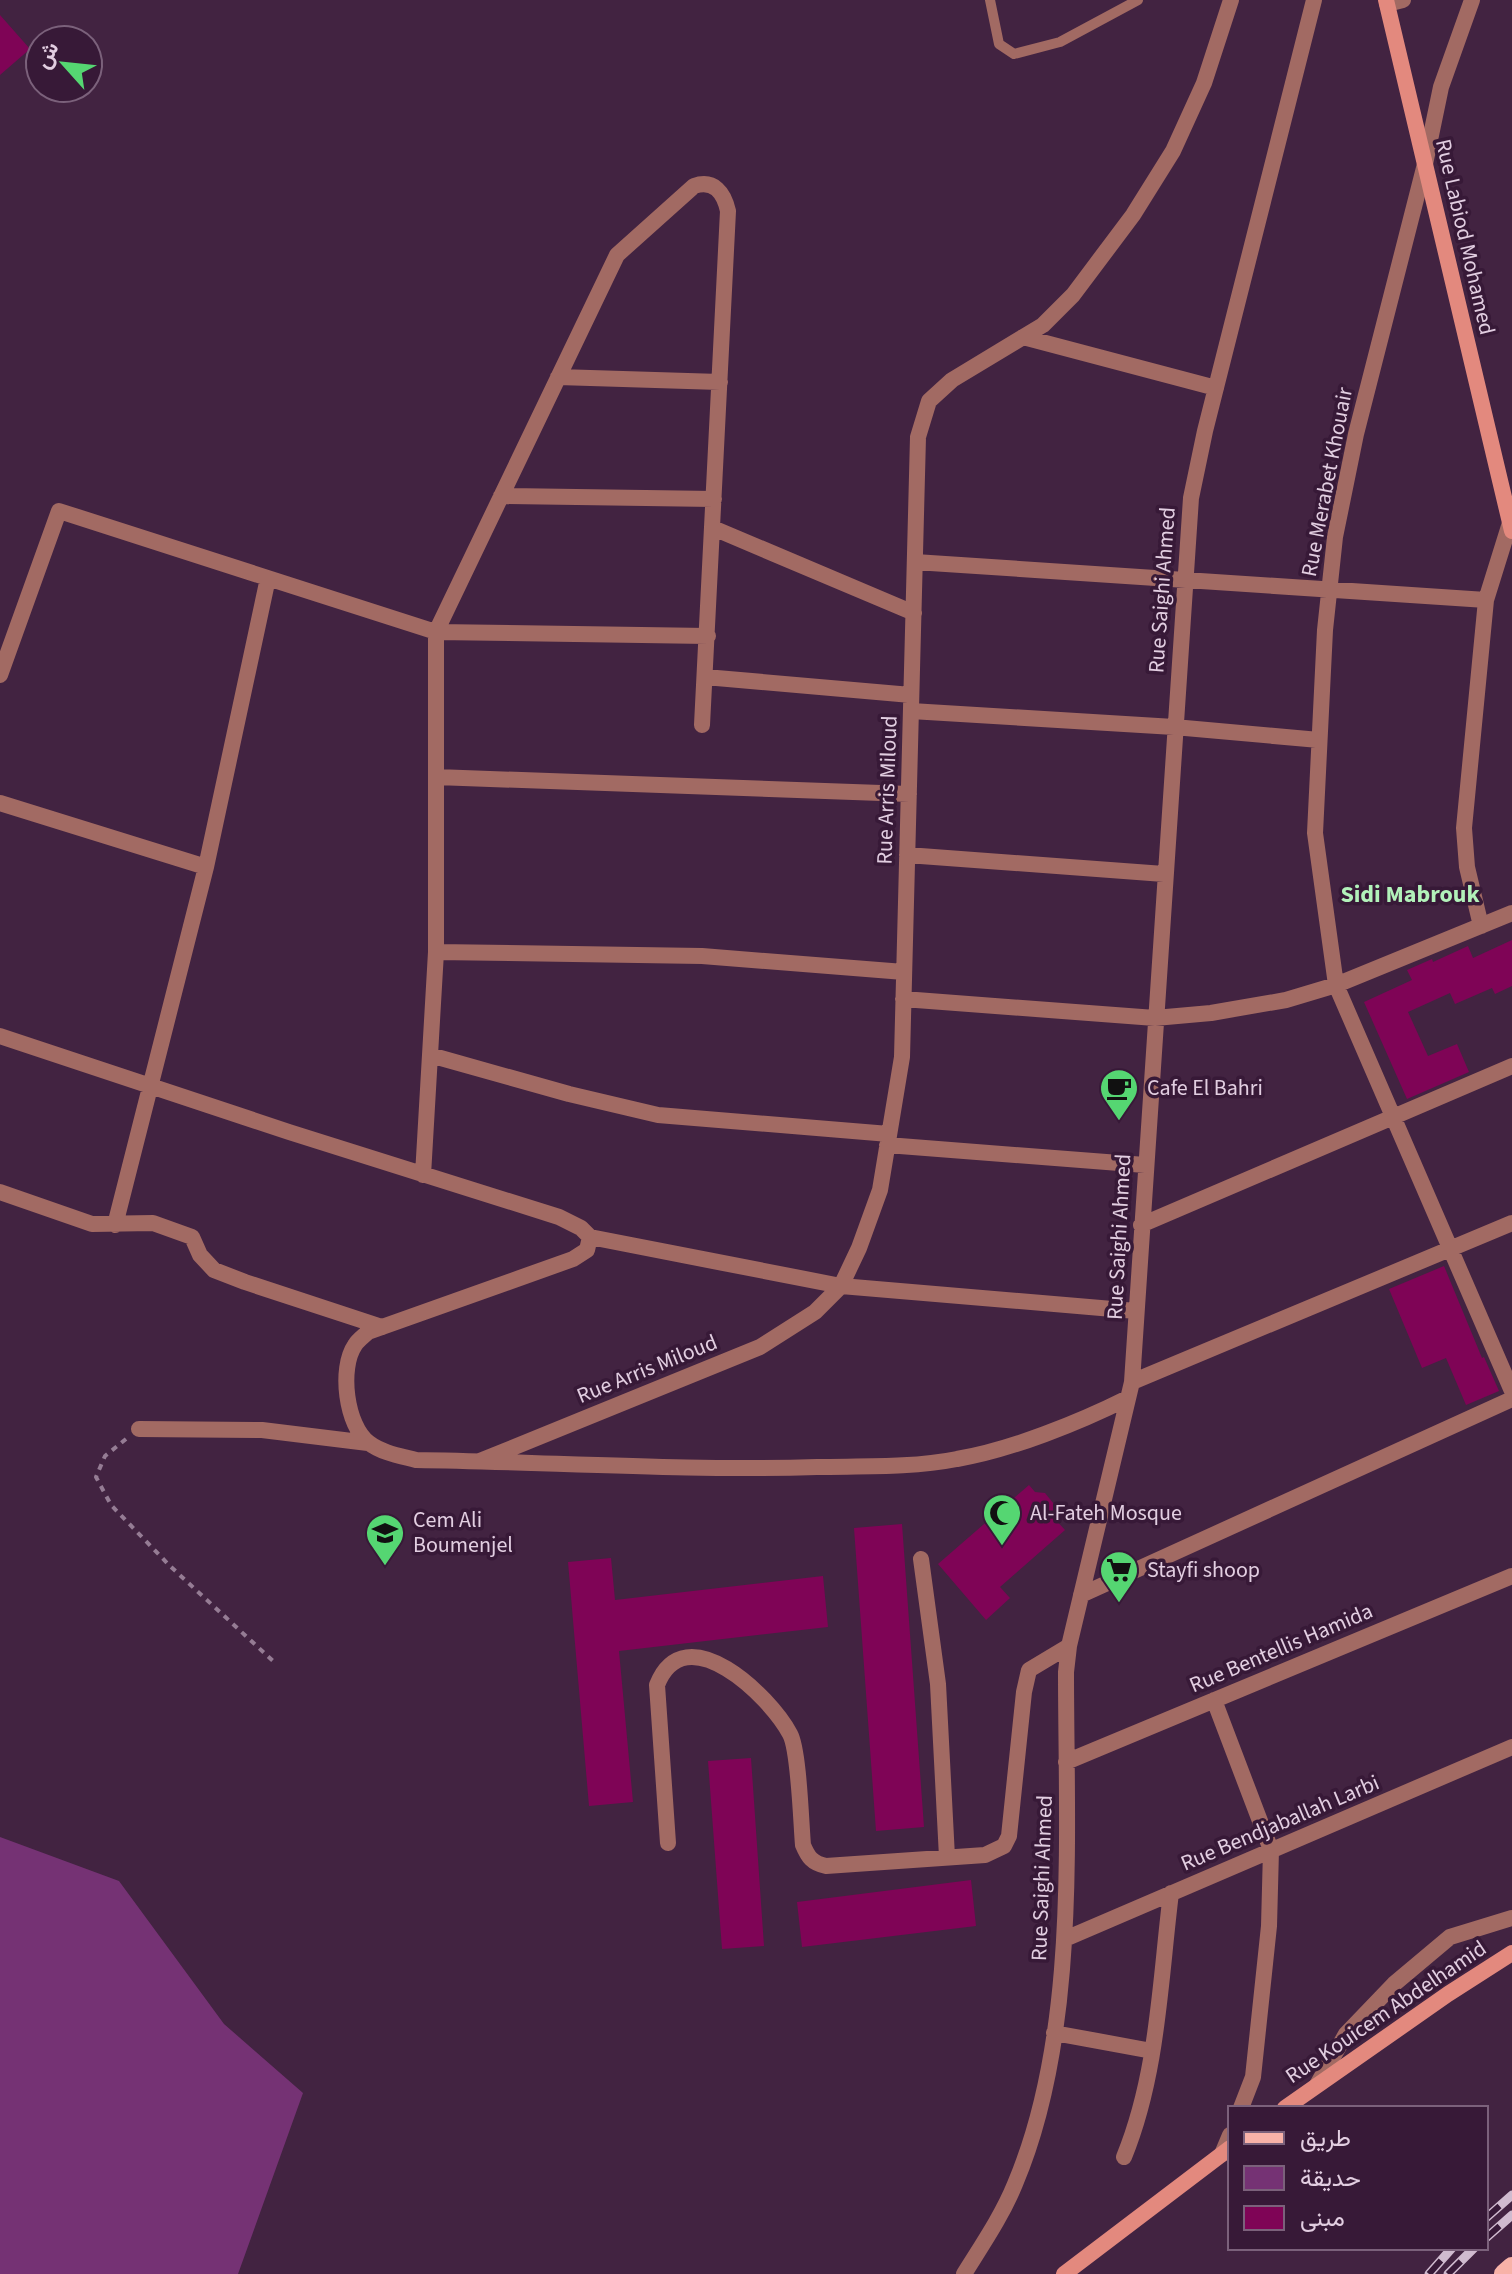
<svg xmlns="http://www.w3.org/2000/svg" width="1512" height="2274" font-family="'Source Sans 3',Vazirmatn,sans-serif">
  <rect width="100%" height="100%" fill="#422341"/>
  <path fill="#753274" d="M0,1837l119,44 105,143 79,69 -65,181h-238z"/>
  <path fill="#7f0456" d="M0,15l30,34 -30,26z
    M1512,940v46l-17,8 -3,-6 -37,16 -5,-11 -42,19 20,44 29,-12 12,28 -62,27 -43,-97 48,-22 -5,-10 25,-11 1,3 35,-16 5,12z
    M1444,1266l38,92 2,-1 15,34 -33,14 -20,-47 -24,10 -33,-79z
    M1029,1485l6,7 10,1 13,16 -4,9 11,12 -65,57 10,11 -24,22 -48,-56z
    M902,1524l22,303 -48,4 -22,-303z
    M611,1558l4,42 208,-24 5,51 -209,24 14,151 -44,4 -21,-244z
    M751,1758l13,188 -42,3 -14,-188z
    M971,1880l5,46 -174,21 -5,-45z"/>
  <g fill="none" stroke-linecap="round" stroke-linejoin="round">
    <path stroke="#957c94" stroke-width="4" stroke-dasharray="6 6" stroke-linecap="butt" d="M126,1439l-21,17 -9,21 15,28 59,61 103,95"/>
    <path stroke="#a26a63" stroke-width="10" d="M990,0l9,44 15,10 46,-12 78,-42"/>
    <path stroke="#a26a63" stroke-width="16" d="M1472,0l-31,87 -16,77 -69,270 -21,103 -10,93 -10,203 21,152 176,406
      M1387,4l16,-4
      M1023,337l193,51
      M558,377l162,5
      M501,496l213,3
      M713,528l201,85
      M915,562l571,38
      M0,675l59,-164 377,121 272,4
      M705,677l206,18
      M911,711l263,16 145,13
      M436,777l473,17
      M0,803l206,64
      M907,855l257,19
      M1481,926l-14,-59 -3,-39 22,-228 24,-77
      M436,952l266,4 202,16
      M903,999l252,19 56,-5 75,-13 50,-15 176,-72
      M0,1036l289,96 270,85 22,11 9,9 -3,13 -14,9 -205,73c-4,4 -10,8 -13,13 -16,23 -9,81 14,98 13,10 32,13 47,17 134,2 268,11 401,7 46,-1 95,1 140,-8 54,-9 123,-37 171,-61
      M430,1055l139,39 89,21 231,19
      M887,1145l258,20
      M423,1175l13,-223v-320l181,-377 77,-69c20,-7 30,7 34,25l-26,514
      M0,1192l92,32 61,-1 39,14 8,18 14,15 31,12 137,45
      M115,1225l91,-358 62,-289
      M1141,1225l371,-159
      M590,1237l251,49 295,25
      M1132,1382l380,-159
      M139,1429l123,1 106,13
      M480,1461l280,-114 55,-35 26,-26 18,-38 21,-58 22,-133 16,-620 11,-36 23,-21 91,-55 30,-30 60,-80 40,-64 31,-68 27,-83
      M921,1559l17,125 9,173
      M1081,1595l431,-196
      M1214,1700l57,150 -2,76 -16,151 -12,31
      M1066,1762l446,-186
      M668,1843l-11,-158c28,-71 113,11 133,49 9,16 11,89 13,111 5,12 9,18 23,21l159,-11 19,-9 5,-10 15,-144 5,-22 40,-24
      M1065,1939l447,-192
      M1054,2033l98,18
      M1317,2085l29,-51 48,-50 56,-47 62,-19
      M1222,2154l8,-19
      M1124,2157c34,-83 36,-176 47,-264
      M964,2274c18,-29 38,-58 51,-90 64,-151 51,-350 51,-512l3,-26 63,-264 59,-884 14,-67 109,-431"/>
    <path stroke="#e3897e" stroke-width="16" d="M1386,0l126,531
      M1285,2108l163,-114 64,-41
      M1064,2274l166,-126"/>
    <path stroke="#f8b2a8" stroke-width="20" d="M1504,2274l8,-7"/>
    <g stroke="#d0bbcf" stroke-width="9">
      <path id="rail" d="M1486,2218l26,-23
        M1486,2238l26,-23
        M1429,2274l23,-26
        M1448,2274l26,-26"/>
    </g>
    <use href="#rail" stroke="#371937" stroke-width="6" stroke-dasharray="18" stroke-linecap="butt"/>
  </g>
  <defs>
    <g id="cafe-pin" transform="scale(2)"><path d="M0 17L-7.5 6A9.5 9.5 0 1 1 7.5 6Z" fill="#55d672" stroke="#371937"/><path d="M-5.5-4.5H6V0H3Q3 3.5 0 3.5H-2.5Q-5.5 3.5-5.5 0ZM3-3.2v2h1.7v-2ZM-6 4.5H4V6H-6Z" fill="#111"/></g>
    <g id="mosque-pin" transform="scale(2)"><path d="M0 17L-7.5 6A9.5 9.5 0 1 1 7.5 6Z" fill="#55d672" stroke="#371937"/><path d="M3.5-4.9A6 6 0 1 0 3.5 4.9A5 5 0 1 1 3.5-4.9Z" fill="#111"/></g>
    <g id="school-pin" transform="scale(2)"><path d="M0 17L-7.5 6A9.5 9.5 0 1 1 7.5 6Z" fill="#55d672" stroke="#371937"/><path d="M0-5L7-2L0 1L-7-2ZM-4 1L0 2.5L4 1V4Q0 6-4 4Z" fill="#111"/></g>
    <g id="supermarket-pin" transform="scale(2)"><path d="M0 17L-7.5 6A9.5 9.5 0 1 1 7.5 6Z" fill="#55d672" stroke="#371937"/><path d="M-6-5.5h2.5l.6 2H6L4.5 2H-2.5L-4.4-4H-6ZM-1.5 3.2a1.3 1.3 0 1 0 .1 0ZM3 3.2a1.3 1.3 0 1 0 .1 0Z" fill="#111"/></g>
  </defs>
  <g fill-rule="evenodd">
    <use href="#cafe-pin" x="1119" y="1088"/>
    <use href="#mosque-pin" x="1002" y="1513"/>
    <use href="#school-pin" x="385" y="1533"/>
    <use href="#supermarket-pin" x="1119" y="1570"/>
  </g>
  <g text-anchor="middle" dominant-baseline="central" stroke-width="7" stroke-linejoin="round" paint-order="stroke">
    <g font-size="22" fill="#e2cee1" stroke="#371937">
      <text transform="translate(1465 237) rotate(77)">Rue Labiod Mohamed</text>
      <text transform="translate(1327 482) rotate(-79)">Rue Merabet Khouair</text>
      <text transform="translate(1162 590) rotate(-86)">Rue Saighi Ahmed</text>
      <text transform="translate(887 790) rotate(-88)">Rue Arris Miloud</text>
      <text transform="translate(1119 1237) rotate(-87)">Rue Saighi Ahmed</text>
      <text transform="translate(647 1369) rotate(-22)">Rue Arris Miloud</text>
      <text transform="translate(1281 1648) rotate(-23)">Rue Bentellis Hamida</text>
      <text transform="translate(1280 1823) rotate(-23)">Rue Bendjaballah Larbi</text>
      <text transform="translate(1042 1878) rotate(-88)">Rue Saighi Ahmed</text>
      <text transform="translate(1386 2012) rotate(-34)">Rue Kouicem Abdelhamid</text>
    </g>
    <g font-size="22" fill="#e2cee1" stroke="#371937" text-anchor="start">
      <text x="1147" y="1088">Cafe El Bahri</text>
      <text x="1030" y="1513">Al-Fateh Mosque</text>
      <text x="413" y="1520">Cem Ali<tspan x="413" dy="25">Boumenjel</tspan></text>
      <text x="1147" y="1570">Stayfi shoop</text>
    </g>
    <g font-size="24" font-weight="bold" fill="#b2f2ba" stroke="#371937">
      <text x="1410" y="894">Sidi Mabrouk</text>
    </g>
  </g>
  <rect x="1228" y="2106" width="260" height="144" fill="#371937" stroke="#7b617b" stroke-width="2"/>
  <rect x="1244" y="2132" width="40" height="12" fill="#f8b2a8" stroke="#7b617b" stroke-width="2"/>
  <text x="1300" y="2146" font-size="24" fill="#e2cee1">طريق</text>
  <rect x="1244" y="2166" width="40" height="24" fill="#753274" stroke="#7b617b" stroke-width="2"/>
  <text x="1300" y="2186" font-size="24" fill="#e2cee1">حديقة</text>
  <rect x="1244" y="2206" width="40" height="24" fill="#7f0456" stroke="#7b617b" stroke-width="2"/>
  <text x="1300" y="2226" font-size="24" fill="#e2cee1">مبنى</text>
  <g transform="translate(64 64) rotate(297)"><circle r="38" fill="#371937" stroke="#7b617b" stroke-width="2"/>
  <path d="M0-6L14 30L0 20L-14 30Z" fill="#55d672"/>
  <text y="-12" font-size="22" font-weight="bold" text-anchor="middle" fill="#e2cee1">ش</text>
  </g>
</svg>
